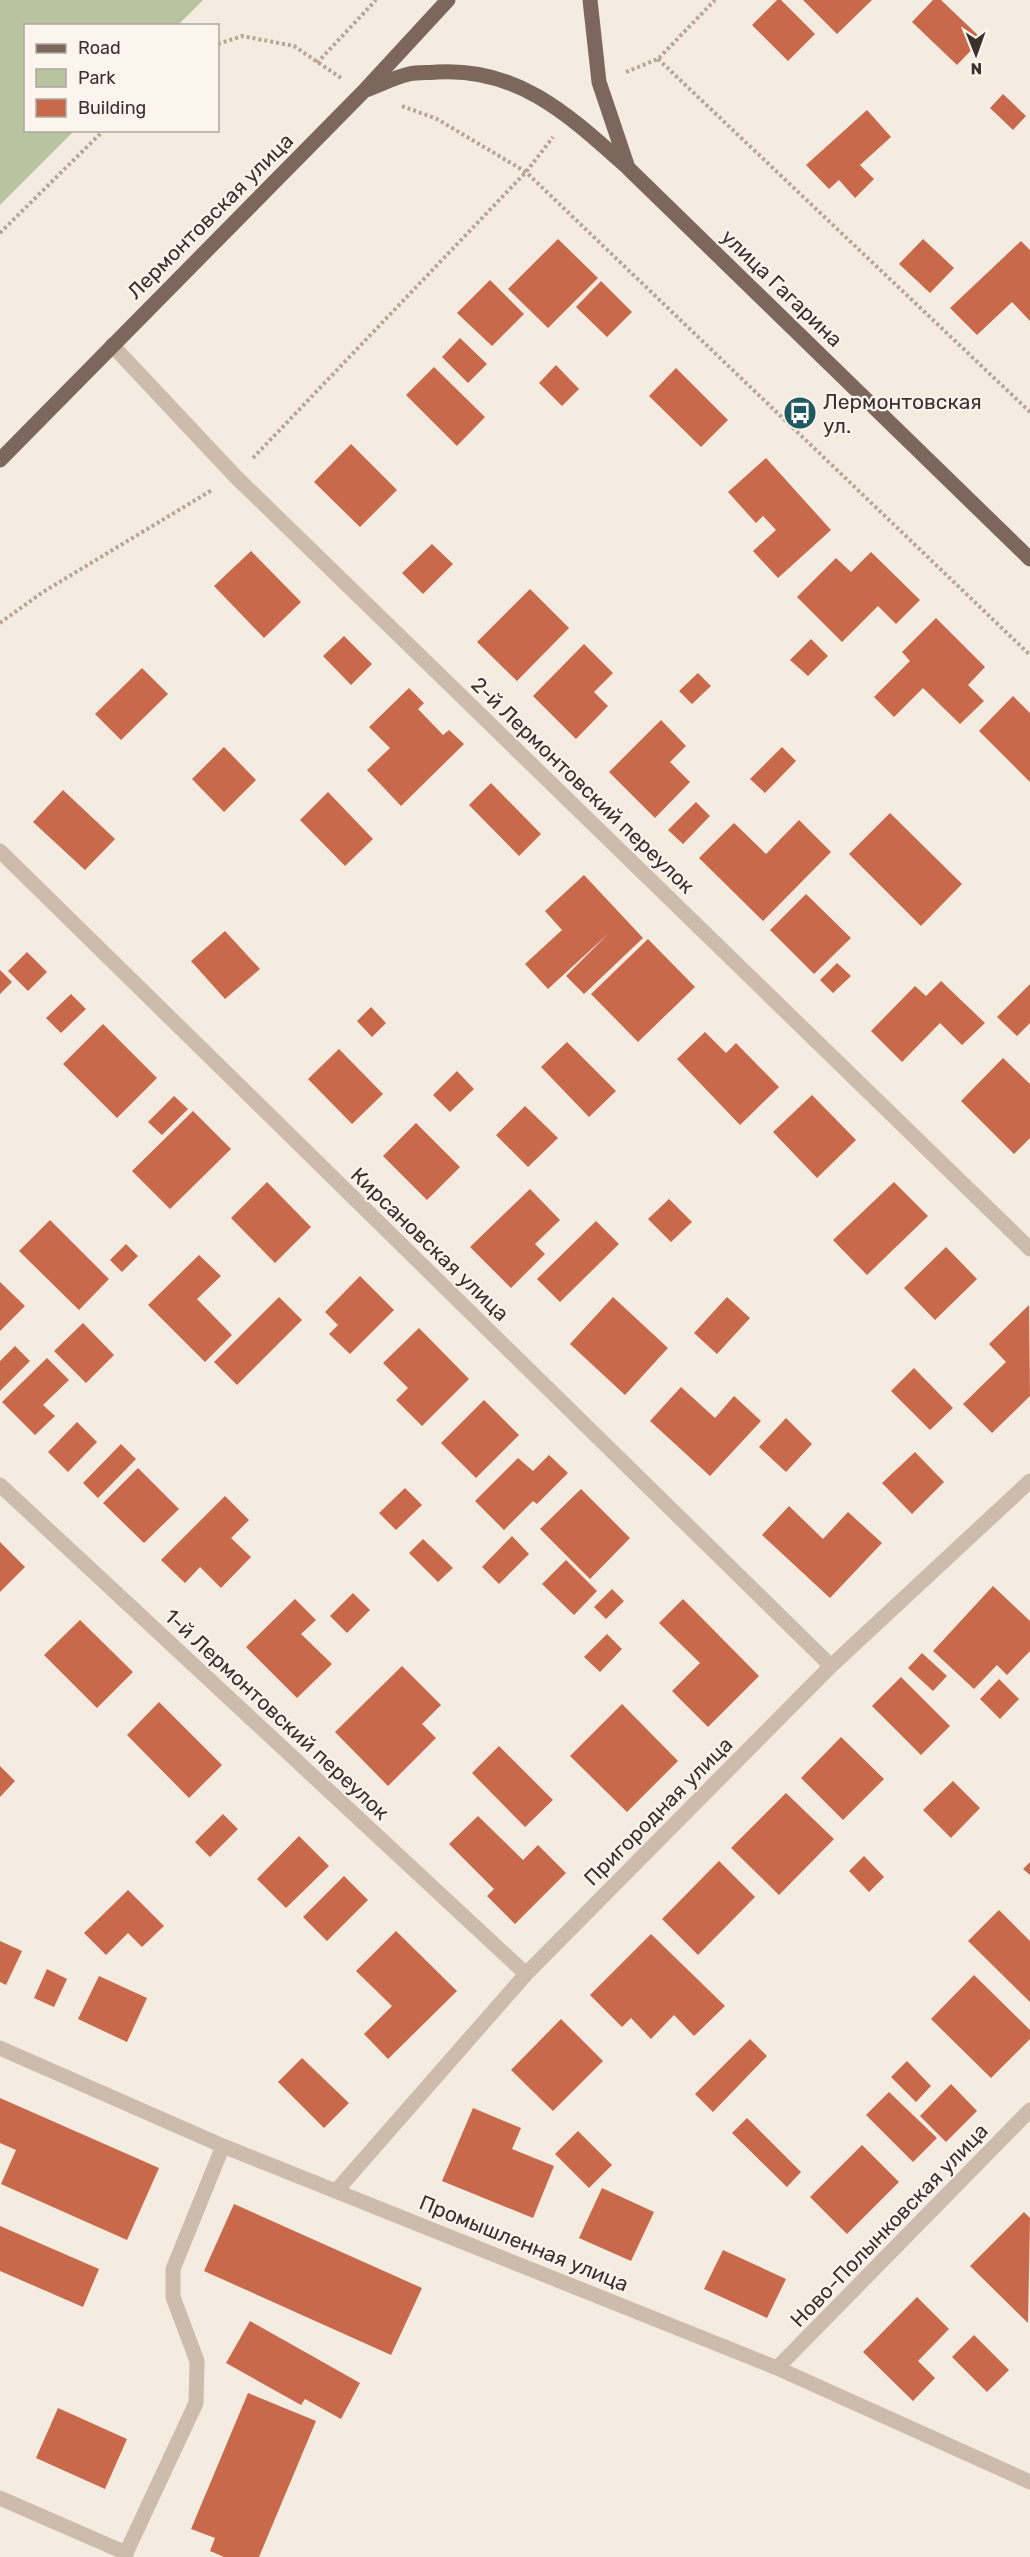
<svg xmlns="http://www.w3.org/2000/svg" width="1030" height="2557" font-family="Rubik,sans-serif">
  <rect width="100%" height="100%" fill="#f4ebe1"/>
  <path fill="#b8c4a0" d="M0,0h203l-25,25 -152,1v104l48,1 -74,74z"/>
  <path fill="#c8694b" d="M777,0h4l34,34 -27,27 -36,-36z
    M803,0h69l-35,34z
    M933,0h8l41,39 -25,26 -45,-43z
    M1003,94l23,22 -13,14 -23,-22z
    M867,110l24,27 -31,28 14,14 -19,19 -16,-18 -10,9 -23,-24z
    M558,239l40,39 -50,50 -40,-39z
    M923,239l31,29 -24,25 -31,-29z
    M1021,241l9,9v71l-18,-19 -35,33 -27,-27z
    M490,280l34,34 -32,32 -35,-33z
    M601,281l31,31 -25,25 -31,-30z
    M460,338l27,26 -19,19 -26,-26z
    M556,365l23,24 -17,17 -23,-23z
    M434,367l51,50 -28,29 -51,-51z
    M676,368l52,52 -27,27 -52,-51z
    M351,444l46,46 -37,37 -46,-45z
    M766,458l65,72 -53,48 -25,-27 23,-21 -13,-14 -7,7 -28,-31z
    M432,544l21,20 -30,30 -21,-21z
    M251,551l50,51 -37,36 -50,-52z
    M871,552l49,48 -24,24 -18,-18 -36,36 -45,-45 39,-39 15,14z
    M530,589l39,39 -52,53 -40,-39z
    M936,618l49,49 -17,18 16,16 -24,23 -37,-36 -29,29 -20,-20 36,-36 -8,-9z
    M344,636l28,28 -21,21 -28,-29z
    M811,639l17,17 -20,20 -18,-16z
    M584,644l29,29 -19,19 14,14 -32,33 -43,-43z
    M142,668l26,26 -47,46 -26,-26z
    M698,673l13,13 -19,18 -13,-13z
    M409,688l15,15 -6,6 25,26 6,-5 15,14 -63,62 -34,-36 23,-22 -21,-21z
    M1013,696l17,17v69l-51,-51z
    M661,720l25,26 -16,16 20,20 -35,36 -46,-46z
    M224,747l32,33 -32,32 -32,-33z
    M782,747l14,14 -31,32 -15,-14z
    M491,783l50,51 -22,22 -50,-51z
    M63,790l52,49 -30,31 -52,-48z
    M328,792l45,47 -28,27 -45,-46z
    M696,802l14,14 -27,28 -15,-14z
    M890,813l72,71 -41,42 -72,-72z
    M799,820l32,32 -68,69 -64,-63 35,-35 32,31z
    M584,875l59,63 -59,56 -18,-18 43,-43 -61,56 -23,-25 37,-34 -17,-19z
    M806,894l45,44 -37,36 -44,-44z
    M225,931l35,38 -35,30 -34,-38z
    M648,939l47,48 -57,55 -47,-48z
    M27,952l20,20 -19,19 -20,-20z
    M837,963l14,13 -18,17 -13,-13z
    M0,970l12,12 -12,12z
    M941,981l44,42 -23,22 -22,-22 -38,39 -31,-31 44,-45 11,10z
    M1030,984v39l-13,13 -20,-19z
    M71,994l15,15 -25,24 -15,-15z
    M371,1007l15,16 -14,14 -15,-16z
    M103,1024l54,54 -40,40 -54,-54z
    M705,1032l21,21 10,-10 43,44 -39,38 -63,-66z
    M567,1042l49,49 -27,26 -48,-50z
    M339,1049l44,45 -31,30 -44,-45z
    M1003,1058l27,26v54l-16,16 -53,-53z
    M457,1071l17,18 -24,23 -17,-17z
    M812,1095l44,45 -39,38 -44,-46z
    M174,1096l14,13 -26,26 -14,-13z
    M525,1106l33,32 -30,29 -32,-32z
    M193,1111l38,38 -61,60 -38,-38z
    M416,1123l44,44 -33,33 -44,-44z
    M267,1182l44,45 -36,36 -44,-45z
    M894,1182l34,34 -61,59 -34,-35z
    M530,1189l30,31 -25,24 10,10 -34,34 -41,-41z
    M669,1199l23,23 -21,20 -23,-23z
    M50,1220l59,59 -30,31 -60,-59z
    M596,1221l23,23 -59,58 -23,-23z
    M126,1244l12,12 -16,16 -12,-12z
    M946,1247l31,32 -42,41 -31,-32z
    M199,1255l22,21 -24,23 35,36 -27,27 -57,-57z
    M360,1276l34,34 -44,44 -21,-20 9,-9 -13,-13z
    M0,1282l25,24 -25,25z
    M279,1297l23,23 -65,65 -23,-23z
    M613,1297l55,51 -43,47 -55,-51z
    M727,1297l23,21 -33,36 -23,-21z
    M1029,1305l1,91 -38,37 -29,-29 43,-42 -17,-18z
    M83,1323l31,32 -28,28 -32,-32z
    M419,1328l50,51 -47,47 -26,-26 12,-12 -25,-25z
    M15,1346l15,15 -30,30v-30z
    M47,1358l22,22 -26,25 12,11 -20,19 -33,-33z
    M914,1368l39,40 -23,22 -39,-39z
    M681,1387l34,31 19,-22 27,25 -51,55 -60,-55z
    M484,1400l35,35 -43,43 -35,-35z
    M786,1418l26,26 -26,28 -27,-25z
    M77,1422l20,20 -29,30 -20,-20z
    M121,1444l15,15 -38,39 -15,-15z
    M915,1452l29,30 -32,32 -30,-31z
    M549,1455l19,18 -31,31 -4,-3 -29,29 -29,-29 43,-43 15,13z
    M138,1468l41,41 -35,34 -41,-40z
    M405,1488l17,17 -26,25 -17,-17z
    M581,1489l49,49 -40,41 -50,-50z
    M225,1496l24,24 -18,18 20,19 -30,31 -21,-21 -15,16 -24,-23z
    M789,1506l34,33 25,-27 34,31 -52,55 -68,-63z
    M512,1536l17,18 -30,30 -17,-17z
    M423,1539l30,29 -15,14 -29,-29z
    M0,1542l25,25 -25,25z
    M566,1560l31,31 -23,24 -32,-31z
    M993,1586l37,35v30l-23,24 -10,-10 -23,24 -41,-38z
    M612,1589l12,12 -18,18 -12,-12z
    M353,1593l17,17 -23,23 -17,-17z
    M295,1599l21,21 -15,14 31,30 -35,34 -51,-51z
    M683,1599l76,77 -51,51 -36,-36 28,-28 -41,-40z
    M80,1620l53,52 -36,36 -53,-53z
    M607,1634l15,15 -22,23 -16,-15z
    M922,1653l25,23 -14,15 -25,-23z
    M402,1666l39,39 -19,19 14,14 -48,48 -53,-54z
    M901,1677l49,49 -29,29 -49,-49z
    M999,1679l20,20 -19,20 -20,-20z
    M159,1702l63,63 -33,33 -62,-63z
    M622,1704l56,57 -51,51 -57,-56z
    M841,1737l43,42 -41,41 -42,-42z
    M499,1746l54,54 -28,27 -53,-54z
    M0,1766l15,15 -15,16z
    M953,1781l27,27 -29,30 -28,-28z
    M786,1793l48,46 -55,56 -48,-47z
    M223,1814l15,15 -28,28 -15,-15z
    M478,1816l45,44 15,-15 28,28 -51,51 -28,-28 7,-7 -45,-45z
    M299,1836l30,30 -43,42 -29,-29z
    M864,1856l20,21 -15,15 -20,-21z
    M719,1861l36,36 -57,58 -36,-36z
    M1030,1862v13l-7,-6z
    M344,1876l24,24 -41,41 -24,-24z
    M128,1890l36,36 -22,21 -14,-14 -22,22 -22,-22z
    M999,1910l31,31v61l-62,-61z
    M396,1931l61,60 -69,68 -24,-25 28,-28 -36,-35z
    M651,1934l74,72 -31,30 -20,-21 -23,24 -20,-21 -9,9 -32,-32z
    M0,1941l22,10 -16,34 -6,-3z
    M47,1969l20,10 -13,28 -20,-9z
    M974,1975l56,55v9l-39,39 -60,-59z
    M99,1976l48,22 -20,44 -49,-23z
    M561,2019l42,42 -50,50 -42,-41z
    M750,2039l17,17 -54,56 -18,-18z
    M302,2058l47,45 -25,25 -46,-46z
    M907,2061l24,25 -15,16 -25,-25z
    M951,2084l26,27 -31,31 -26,-26z
    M889,2092l48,46 -24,24 -47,-47z
    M0,2098l159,70 -32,72 -126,-56 15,-34 -16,-7z
    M473,2108l48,20 -9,21 42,17 -21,52 -91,-37z
    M747,2118l54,54 -14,15 -55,-54z
    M578,2131l34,34 -23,23 -34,-34z
    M862,2145l37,37 -52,52 -37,-37z
    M602,2188l52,24 -23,49 -52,-23z
    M234,2204l188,84 -31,67 -187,-84z
    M1024,2212l6,6 -2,105 -58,-57z
    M0,2226l99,43 -16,38 -83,-36z
    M723,2250l63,29 -19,39 -63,-29z
    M917,2297l32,32 -31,32 17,17 -22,23 -50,-49z
    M250,2321l110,62 -19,36 -36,-20 -4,6 -75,-42z
    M974,2335l35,35 -22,22 -35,-35z
    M248,2393l68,28 -57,136h-35l-14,-6 5,-13 -24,-9z
    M58,2408l69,31 -22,50 -69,-31z"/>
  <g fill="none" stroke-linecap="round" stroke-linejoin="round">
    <path stroke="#b9a596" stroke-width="4" stroke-dasharray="3 3" stroke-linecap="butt" d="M218,44l24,-8 52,10 47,32
      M658,59l372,353
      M317,63l59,-63
      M626,72l32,-13 57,-59
      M402,106l35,13 89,53 504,483
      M0,233l104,-103
      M253,458l273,-286 27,-35
      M0,623l43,-31 169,-102"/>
    <path stroke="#cdbbac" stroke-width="15" d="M112,345l123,131 795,773
      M0,851l831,815
      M0,1485l526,489
      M0,2048l223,98 554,222 253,114
      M337,2190l189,-216 305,-308 199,-185
      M777,2368l253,-258
      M0,2498l126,55
      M126,2557v-4l70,-150 1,-42 -24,-64v-28l50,-123"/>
    <path stroke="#7d675c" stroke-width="15" d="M590,0l9,82 29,86 402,391
      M366,90c14,-5 29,-13 43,-16 9,-2 19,-1 28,-2 82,-5 133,44 190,95
      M0,460l363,-368 85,-92"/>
  </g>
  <defs>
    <g id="bus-disc" transform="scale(1.725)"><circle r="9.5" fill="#1f5a5e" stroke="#fbf5ee"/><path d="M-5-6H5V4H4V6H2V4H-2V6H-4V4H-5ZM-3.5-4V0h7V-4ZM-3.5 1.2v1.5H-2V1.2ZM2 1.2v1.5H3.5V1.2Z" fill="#fff"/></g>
  </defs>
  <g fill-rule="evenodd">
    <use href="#bus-disc" x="800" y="413"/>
  </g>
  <g text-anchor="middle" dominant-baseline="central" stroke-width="4.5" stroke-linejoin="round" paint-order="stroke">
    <g font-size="21" fill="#3b302b" stroke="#fbf5ee">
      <text transform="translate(210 216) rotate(-45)">Лермонтовская улица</text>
      <text transform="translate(782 288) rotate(44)">улица Гагарина</text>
      <text transform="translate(583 785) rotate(44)">2-й Лермонтовский переулок</text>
      <text transform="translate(430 1244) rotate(44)">Кирсановская улица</text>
      <text transform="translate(277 1714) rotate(43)">1-й Лермонтовский переулок</text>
      <text transform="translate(658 1811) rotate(-45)">Пригородная улица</text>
      <text transform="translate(889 2225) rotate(-46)">Ново-Полынковская улица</text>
      <text transform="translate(524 2243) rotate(22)">Промышленная улица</text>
    </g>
    <g font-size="21" fill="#3b302b" stroke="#fbf5ee" text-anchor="start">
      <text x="823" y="401">Лермонтовская<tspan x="823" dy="24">ул.</tspan></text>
    </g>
  </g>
  <rect x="24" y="24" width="195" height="108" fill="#fbf5ee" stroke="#aea6a0" stroke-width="1.5"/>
  <rect x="36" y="44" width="30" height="9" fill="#7d675c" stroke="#aea6a0" stroke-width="1.5"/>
  <text x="78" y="54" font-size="18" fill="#3b302b">Road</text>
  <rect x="36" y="69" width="30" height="18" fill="#b8c4a0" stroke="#aea6a0" stroke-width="1.5"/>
  <text x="78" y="84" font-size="18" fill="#3b302b">Park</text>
  <rect x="36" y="99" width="30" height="18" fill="#c8694b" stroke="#aea6a0" stroke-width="1.5"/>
  <text x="78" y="114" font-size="18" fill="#3b302b">Building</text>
  <g transform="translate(976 54) rotate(179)" stroke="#fbf5ee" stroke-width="4.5" paint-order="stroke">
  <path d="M0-4.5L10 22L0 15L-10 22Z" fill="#3b302b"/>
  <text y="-9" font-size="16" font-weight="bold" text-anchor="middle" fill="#3b302b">N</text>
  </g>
</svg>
